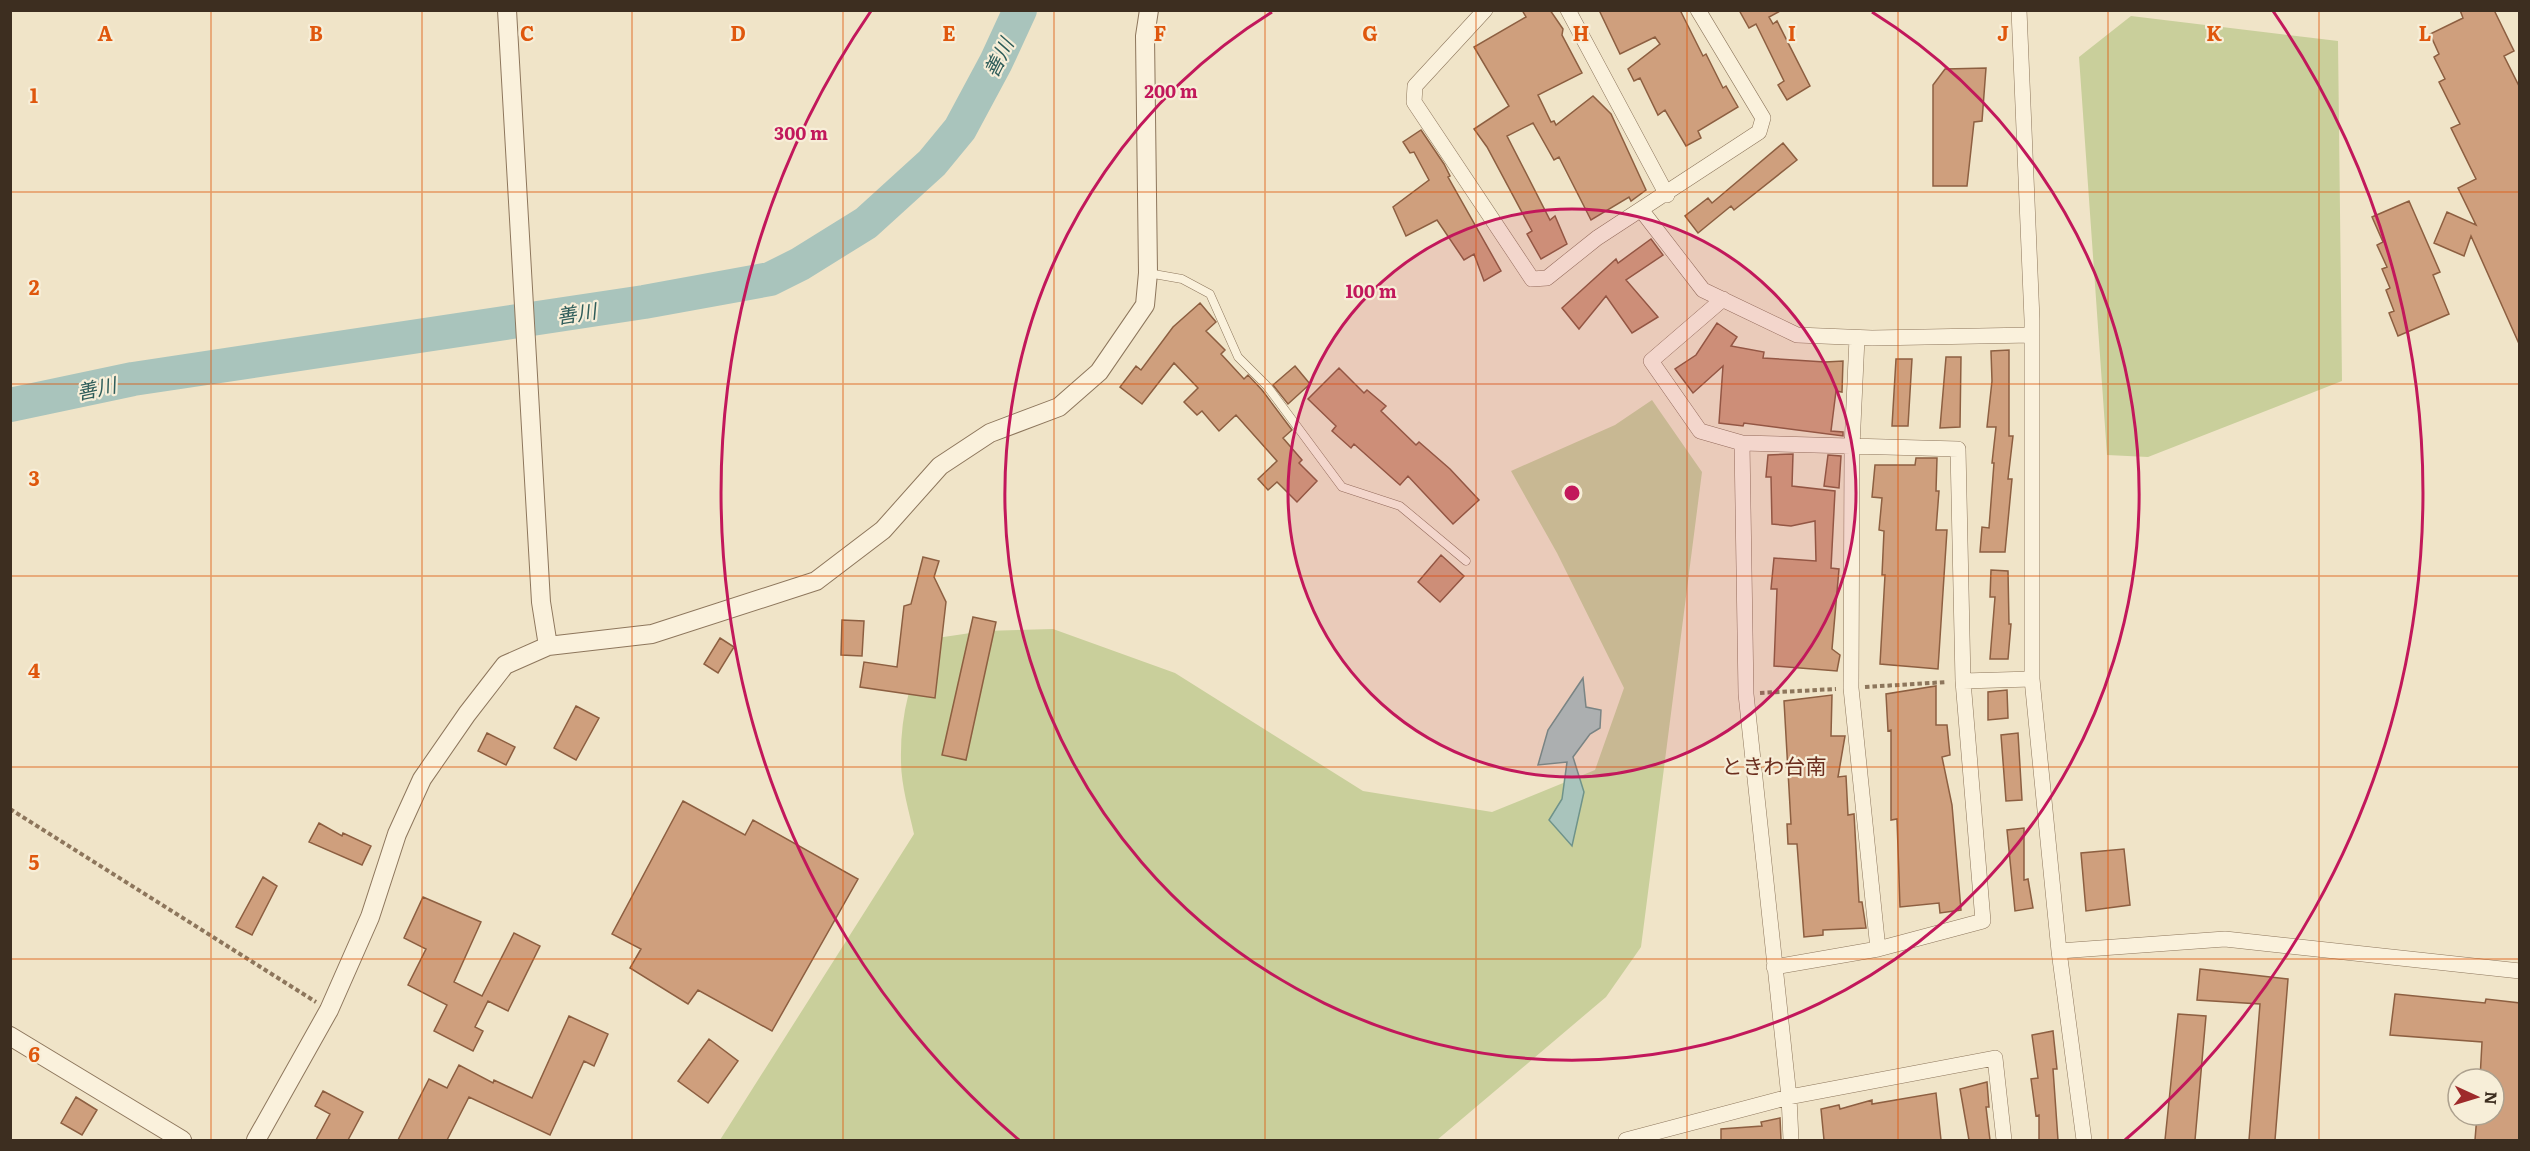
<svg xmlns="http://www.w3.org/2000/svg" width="2530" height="1151" font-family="Literata,'Noto Sans JP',serif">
  <rect width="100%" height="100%" fill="#f0e4c8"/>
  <path fill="#c9cf9b" d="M2131,16l207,25 4,340 -194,76 -41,-2 -28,-398z
    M1652,400l50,72 -61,475 -35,50 -169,143h-717l194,-306c-5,-23 -13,-49 -13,-73 -1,-44 9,-84 29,-122l54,-8 69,-2 122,44 188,118 129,21 103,-42 29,-82 -67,-135 -46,-82 104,-46z"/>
  <path fill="#a9c4bc" stroke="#6f938a" stroke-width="1.5" d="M1583,678l3,29 15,3 -1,18 -10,6 -17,23 11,35 -12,54 -23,-26 13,-21 5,-37 -29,3 10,-35z"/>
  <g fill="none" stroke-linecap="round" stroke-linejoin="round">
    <path stroke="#a9c4bc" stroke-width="34" d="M10,405l123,-26 511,-77 126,-23 30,-15 66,-41 66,-60 28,-34 36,-67 24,-52"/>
  </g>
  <path fill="#cf9f7d" stroke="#8d5f41" stroke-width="1.5" d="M1522,10h28l13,19 -1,6 20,38 -44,22 13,27 3,-1 2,4 37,-29 18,18 35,76 -15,11 -2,-4 -38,23 -32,-63 -5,3 -21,-37 -26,13 43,84 5,-4 12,28 -26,15 -14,-25 5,-3 -45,-84 -13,-18 35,-23 -35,-59 52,-30z
    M1599,10h81l23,46 3,-2 17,34 3,-2 12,21 -40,24 3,7 -15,8 -21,-36 -7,5 -18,-37 -6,3 -6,-12 32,-25 -5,-7 -35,17z
    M1739,10h43l-13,7 4,7 4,-3 33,65 -23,14 -9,-15 6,-4 -28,-57 -7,4z
    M2460,10h34l20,41 -10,5 16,32v258l-49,-110 -7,20 -30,-13 13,-31 29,13 -18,-37 18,-9 -25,-51 9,-4 -21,-42 6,-3 -11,-22 5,-3 -9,-20 33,-16z
    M1986,68l-4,53 -8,1 -7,64h-34v-101l12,-16z
    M1421,130l23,34 6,12 -2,1 53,94 -17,10 -10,-27 -10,6 -27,-40 -31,16 -13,-29 36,-27 -15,-28 -4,1 -7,-11z
    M1783,143l14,17 -63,50 -3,-4 -33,27 -13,-17 23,-18 4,5z
    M2409,201l31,71 -7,3 16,39 -51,22 -9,-23 5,-2 -8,-21 4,-2 -8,-19 5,-2 -10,-22 6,-3 -11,-25z
    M1651,239l12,16 -37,25 32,37 -26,16 -26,-37 -27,33 -17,-21 54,-49 2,4z
    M1200,303l16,19 -10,9 19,19 -4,4 23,25 4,-4 14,15 30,40 -9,8 19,22 -3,3 18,18 -20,21 -20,-20 -9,8 -10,-11 19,-18 -41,-46 -17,16 -17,-20 -5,4 -13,-13 14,-14 -24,-25 -32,41 -22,-17 16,-21 5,4 32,-43z
    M1717,323l20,14 -6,9 33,6 -1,6 62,4 18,-1 -1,31 -6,-1 -5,40 12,1v4l-99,-13 -1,3 -24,-3 4,-57 -30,27 -18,-24 21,-14z
    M2009,350v86h4l-5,43h4l-7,73h-25l2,-25 7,1 5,-65h-2l4,-36h-9l5,-46 -1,-30z
    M1946,357h15l-1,70 -20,1z
    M1896,359h16l-4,67h-16z
    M1295,366l15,18 -22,20 -15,-19z
    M1339,368l25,25 3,-3 19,16 -5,5 35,34 3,-3 31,27 29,31 -26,24 -45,-48 -8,9 -46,-41 -3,4 -19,-17 4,-5 -28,-27z
    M1793,454l-1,32 43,5 -4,77 8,1 -7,80 8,6 -3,16 -63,-5 3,-77h-6l3,-31 42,3 -1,-40 -24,5 -19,-2 -1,-47h-5l2,-22z
    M1828,455l13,1 -2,32 -15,-2z
    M1916,458h21l-1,33h3l-3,39h11l-9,139 -58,-5 5,-89h-3l2,-44 -5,-1 3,-32 -10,-1 3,-32h40z
    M1441,555l23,21 -24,26 -22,-20z
    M923,557l16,4 -5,16 12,25 -11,96 -75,-11 4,-25 33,5 7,-61 7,-2z
    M1991,570l17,1 1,53h2l-3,35h-18l5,-62h-5z
    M973,617l23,5 -30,138 -24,-5z
    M842,620l22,1 -2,35 -21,-1z
    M720,638l14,9 -16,26 -14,-9z
    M1936,686v39h11l3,30 -8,2 10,48 9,105 -21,3 -1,-10 -39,4 -3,-88 -6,1v-90l-3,1 -2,-37z
    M2007,690l1,28 -20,2v-28z
    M1832,695l-1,41h14l-7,41 8,-1 2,39 6,-1 5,88h3l4,26 -43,2v5l-19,2 -7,-93h-9l-1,-20h4l-7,-123z
    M576,706l23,12 -23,42 -22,-12z
    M487,733l28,14 -9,18 -28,-14z
    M2018,733l4,67 -16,1 -5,-66z
    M683,801l62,34 8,-15 105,59 -86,152 -74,-41 -10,14 -58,-36 11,-19 -29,-15z
    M319,823l23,13 1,-3 28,13 -9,19 -53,-23z
    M2024,828v52l4,-1 5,29 -18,3 -8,-81z
    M2124,849l6,56 -44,6 -5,-58z
    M263,877l14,9 -25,49 -16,-8z
    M423,897l58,25 -27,60 28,14 32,-63 26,13 -32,65 -20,-10 -13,26 8,4 -10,20 -39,-20 13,-26 -39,-20 18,-36 -22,-11z
    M2200,969l88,10 -13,161h-26l11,-136 -63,-4z
    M2395,994l90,9 1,-4 34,4v137h-45l2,-25h17v-36h-14l2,-37 -92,-7z
    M2178,1014l28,2 -11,124h-30z
    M569,1016l39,18 -14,32 -10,-5 -34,74 -81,-38 -22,43h-49l31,-61 18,9 12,-23 34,18 1,-3 38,18z
    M2053,1031l4,38h-4l5,71h-19v-25l-3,1 -5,-37 7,-1 -6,-43z
    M709,1039l29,22 -30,42 -30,-22z
    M1987,1082l2,25h-3l4,33h-21l-9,-51z
    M323,1091l40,21 -15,28h-32l14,-26 -15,-8z
    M1936,1093l5,47h-117l-3,-31 18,-4 1,4 32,-9v4z
    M76,1097l21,13 -15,25 -21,-12z
    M1780,1118l1,22h-60v-11l41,-3 -1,-4z"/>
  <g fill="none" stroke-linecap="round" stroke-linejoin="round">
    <g stroke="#8d765c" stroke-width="9">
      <path id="service" d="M1148,273l34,6 28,15 28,63 29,29 75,101 58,19 66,55"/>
    </g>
    <g stroke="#8d765c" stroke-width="16">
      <path id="minor" d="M1485,10l-70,76 -1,16 118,177 15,-1 50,-40 162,-106 4,-14 -65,-108
        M1568,10l99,185
        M2019,10l13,310v359l27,272 25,189
        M1642,211l61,79 94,45 75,3 160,-3
        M1723,299l-72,62 49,70 42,12 216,6 5,232 20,240 -105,28 -104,18
        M1857,338l-5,109 -1,241 27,261
        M1742,443l4,251 43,403 2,43
        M1963,681l69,-2
        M2059,951l166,-12 295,32
        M1626,1140l163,-43 206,-39 9,82"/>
    </g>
    <g stroke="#8d765c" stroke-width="20">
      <path id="tertiary" d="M507,10l34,592 7,44
        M10,1036l172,104
        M256,1140l73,-130 41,-93 27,-83 25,-55 45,-65 38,-49 43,-19 104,-12 164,-53 67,-51 57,-64 50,-33 69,-26 40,-35 46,-67 3,-32 -3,-237 4,-26"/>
    </g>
    <path stroke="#8d765c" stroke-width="4" stroke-dasharray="4.5 3" stroke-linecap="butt" d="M1865,687l82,-5
      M1760,693l76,-4
      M10,809l306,193"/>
    <use href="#service" stroke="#faf1dc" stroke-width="8"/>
    <use href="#minor" stroke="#faf1dc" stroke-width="15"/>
    <use href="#tertiary" stroke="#faf1dc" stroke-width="18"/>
  </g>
  <path fill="none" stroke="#df570d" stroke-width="1.5" stroke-opacity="0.55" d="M211,10v1130M422,10v1130M632,10v1130M843,10v1130M1054,10v1130M1265,10v1130M1476,10v1130M1687,10v1130M1898,10v1130M2108,10v1130M2319,10v1130M10,192h2510M10,384h2510M10,576h2510M10,767h2510M10,959h2510"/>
  <circle cx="1572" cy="493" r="284" fill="#c2185b" fill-opacity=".12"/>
  <g fill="none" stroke="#c2185b" stroke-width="3">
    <circle cx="1572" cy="493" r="284"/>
    <path d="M1872 12A567 567 0 1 1 1272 12"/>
    <path d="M1019 1140A851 851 0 0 1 871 11M2273 11A851 851 0 0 1 2125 1140"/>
  </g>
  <g text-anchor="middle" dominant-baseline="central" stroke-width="4.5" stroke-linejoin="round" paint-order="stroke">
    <g font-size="20" font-style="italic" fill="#2f5d5a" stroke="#f7eed8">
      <text transform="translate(997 57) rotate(-63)">善川</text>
      <text transform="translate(576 312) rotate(-9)">善川</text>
      <text transform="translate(96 387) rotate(-12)">善川</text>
    </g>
    <g font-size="21" fill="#6b2e1e" stroke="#f7eed8">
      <text x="1774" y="764">ときわ台南</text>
    </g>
  </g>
  <g font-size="20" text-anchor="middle" font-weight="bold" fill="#df570d" stroke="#f7eed8" stroke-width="4.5" stroke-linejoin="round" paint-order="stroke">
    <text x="105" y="41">A</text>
    <text x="316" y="41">B</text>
    <text x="527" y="41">C</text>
    <text x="738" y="41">D</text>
    <text x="949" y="41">E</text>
    <text x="1160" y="41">F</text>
    <text x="1370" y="41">G</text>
    <text x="1581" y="41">H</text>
    <text x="1792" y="41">I</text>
    <text x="2003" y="41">J</text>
    <text x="2214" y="41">K</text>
    <text x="2425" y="41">L</text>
    <text x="34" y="103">1</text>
    <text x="34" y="295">2</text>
    <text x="34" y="486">3</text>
    <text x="34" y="678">4</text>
    <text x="34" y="870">5</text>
    <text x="34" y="1062">6</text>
  </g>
  <circle cx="1572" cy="493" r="9" fill="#c2185b" stroke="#f7eed8" stroke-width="3"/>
  <g font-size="18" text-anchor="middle" font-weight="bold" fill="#c2185b" stroke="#f7eed8" stroke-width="4.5" stroke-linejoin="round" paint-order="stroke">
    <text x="1171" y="98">200 m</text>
    <text x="801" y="140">300 m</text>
    <text x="1371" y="298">100 m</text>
  </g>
  <rect width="2530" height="1151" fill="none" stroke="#3d2e20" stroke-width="24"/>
  <g transform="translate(2476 1097) rotate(94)"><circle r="28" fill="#f7eed8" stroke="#ada18e" stroke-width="1.5"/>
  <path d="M0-4.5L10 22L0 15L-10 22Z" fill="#9e2a2b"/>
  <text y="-9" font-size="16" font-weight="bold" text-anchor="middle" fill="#3d2e20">N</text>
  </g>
</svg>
